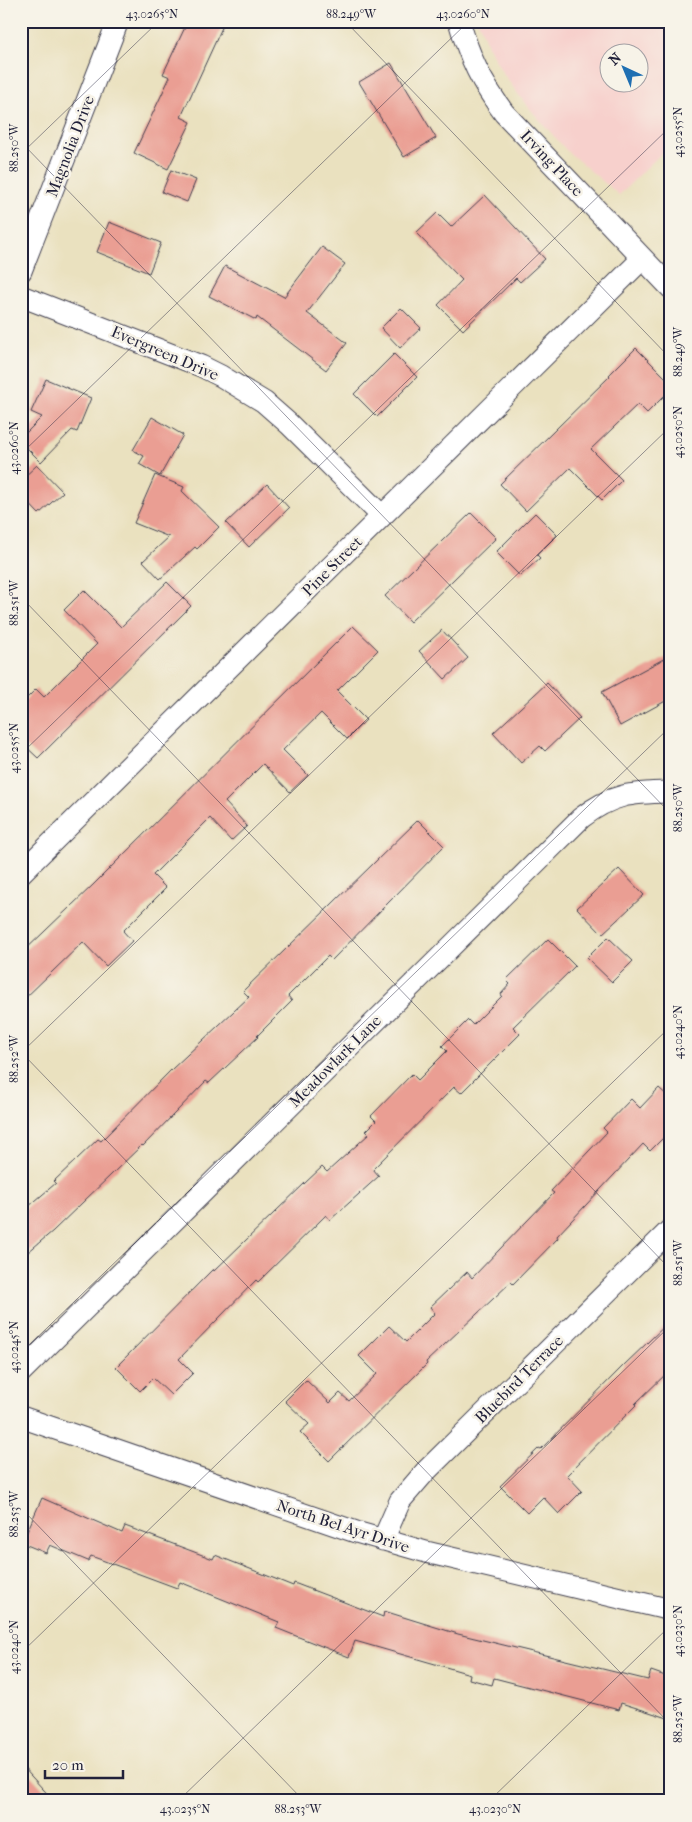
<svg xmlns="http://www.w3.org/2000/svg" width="692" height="1822" font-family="'IM FELL French Canon',serif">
  <rect width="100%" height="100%" fill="#f7f3e8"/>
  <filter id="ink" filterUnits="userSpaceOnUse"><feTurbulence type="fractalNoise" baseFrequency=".02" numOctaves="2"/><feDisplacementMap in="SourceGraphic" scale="10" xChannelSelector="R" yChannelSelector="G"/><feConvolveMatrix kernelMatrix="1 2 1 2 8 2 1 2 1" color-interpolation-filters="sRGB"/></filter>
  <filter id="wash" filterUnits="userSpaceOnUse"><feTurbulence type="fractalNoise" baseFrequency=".0096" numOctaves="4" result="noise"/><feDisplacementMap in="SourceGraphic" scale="20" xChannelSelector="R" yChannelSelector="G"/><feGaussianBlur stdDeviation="1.12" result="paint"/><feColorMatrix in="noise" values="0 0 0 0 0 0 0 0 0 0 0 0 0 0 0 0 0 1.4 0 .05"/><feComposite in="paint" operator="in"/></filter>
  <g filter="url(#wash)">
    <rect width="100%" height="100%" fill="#eae1bf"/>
    <path fill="#f7d0cc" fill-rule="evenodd" d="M478,21h193v123l-52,51 -52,-44 -43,-49 -22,-30 -14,-26zM610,52h30v30h-30z"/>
    <g id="blocks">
      <path fill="#ea9e93" d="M188,21h37l-44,96 10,5 -23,47 -34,-16 36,-76 -7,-3z
        M391,63l45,75 -32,19 -45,-75z
        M171,170l25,10 -9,22 -25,-10z
        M485,195l60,64 -25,23 -4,-4 -53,52 -25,-25 24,-25 -46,-47 21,-20 14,14z
        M109,222l52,21 -12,30 -52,-21z
        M322,247l23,17 -38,49 40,30 -21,27 -69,-53 -1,3 -47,-24 16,-30 59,31z
        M401,308l20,20 -21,20 -19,-20z
        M636,348l35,35v6l-24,24 -9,-9 -47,45 31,31 -20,20 -32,-32 -44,43 -26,-27 110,-108 -1,-1z
        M394,354l23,23 -40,40 -23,-23z
        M46,379l45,19 -14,34 -5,-2 -31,32 -20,-20v-4l21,-21 -11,-5z
        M152,417l31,18 -23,41 -21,-12 5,-8 -11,-6z
        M37,465l26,27 -24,22 -18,-19v-15z
        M155,475l29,12 -2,4 37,36 -22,22 -2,-2 -35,32 -17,-18 26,-24 -35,-14z
        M267,484l22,24 -40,39 -23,-24z
        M471,513l25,25 -86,84 -25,-26z
        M535,513l22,22 -20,20 3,3 -20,18 -24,-24z
        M167,582l24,24 -153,152 -17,-16v-38l15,-15 8,8 53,-53 -33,-34 20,-20 37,37z
        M353,626l25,24 -41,41 29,29 -19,19 -26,-26 -38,37 25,25 -18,17 -27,-28 -38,38 22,24 -16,15 -21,-23 -57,57 13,13 -43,43 9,10 -26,25 -23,-24 -62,60v-48l73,-70z
        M442,630l26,28 -23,21 -26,-28z
        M671,655v43l-51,28 -18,-34z
        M547,683l33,35 -35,33 -5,-5 -19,17 -28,-30z
        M418,820l26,26 -112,114 -4,-4 -40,40 4,5 -35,35 1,1 -49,46 -3,-2 -63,65 -1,-1 -89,86 -32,27v-45l35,-30 -2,-2 44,-42 3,2 71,-72 77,-72 -6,-6z
        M619,869l25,26 -42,39 -25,-26z
        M608,937l25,24 -21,21 -25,-24z
        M548,939l27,27 -62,61 7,7 -59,59 -7,-6 -81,82 6,7 -49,44 -4,-5 -68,67 -2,-2 -77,79 14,14 -22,22 -18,-17 -13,13 -24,-24 97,-98 1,2 91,-88 17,-16 5,5 42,-38 -3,-3 10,-10 -5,-5 41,-42 6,6 29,-29 -5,-5 26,-26 5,5 29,-29 -1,-2 9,-10 -4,-4z
        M659,1088l12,11v31l-21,21 -7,-7 -86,92 1,2 -45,46 -2,-2 -85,80 1,2 -98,97 -29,-29 9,-8 -24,-23 21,-21 24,23 10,-10 9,8 28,-27 -18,-18 30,-30 17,16 29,-29 -5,-6 37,-35 5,6 82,-85 -3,-2 56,-59 -4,-4 28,-29 9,9z
        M671,1320v49l-36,35 1,1 -69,70 15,16 -23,23 -16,-17 -16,16 -27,-27 39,-38 2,1 83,-84z
        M42,1498l80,35 3,-7 88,33 2,-4 78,31 1,-3 89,34 1,-6 74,23 190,46 3,-9 20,7v41l-50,-16 -2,7 -125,-32 -2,7 -23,-6 1,-5 -115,-33 -6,16 -73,-29 3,-6 -99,-40 -3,6 -86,-32 -3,5 -38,-16 -4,8 -24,-10z
        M21,1765l33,36h-33z"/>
    </g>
  </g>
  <g filter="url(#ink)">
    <use href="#blocks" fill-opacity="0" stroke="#403f4f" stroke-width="1"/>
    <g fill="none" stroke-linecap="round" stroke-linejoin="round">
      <g stroke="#403f4f" stroke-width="23">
        <path id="minor" d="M459,21c11,38 22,61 45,92l167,175
          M21,271l97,-250
          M21,296l180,70 20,10 43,26 25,22 93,92
          M21,873l621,-614
          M21,1372l560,-554c32,-25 51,-25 90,-26
          M21,1417l335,115 70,20 245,58
          M383,1540l17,-39 25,-29 246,-243"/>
      </g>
      <use href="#minor" stroke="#fff" stroke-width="21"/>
    </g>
  </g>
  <path fill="none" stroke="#22223b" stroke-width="1" stroke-opacity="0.45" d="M345,21l326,338M21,142l650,672M21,154l138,-133M21,454l448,-433M21,597l650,673M21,754l650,-628M21,1052l650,673M21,1053l650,-627M21,1353l650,-627M21,1508l283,293M21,1653l650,-627M178,1801l493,-476M489,1801l182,-176"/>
  <g text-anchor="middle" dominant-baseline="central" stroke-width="5" stroke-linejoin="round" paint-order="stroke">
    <g font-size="16" fill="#22223b" stroke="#f7f3e8">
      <text transform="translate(70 146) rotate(-69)">Magnolia Drive</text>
      <text transform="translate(552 163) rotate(47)">Irving Place</text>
      <text transform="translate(165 353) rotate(23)">Evergreen Drive</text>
      <text transform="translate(332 566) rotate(-45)">Pine Street</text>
      <text transform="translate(335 1061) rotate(-45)">Meadowlark Lane</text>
      <text transform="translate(519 1379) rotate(-45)">Bluebird Terrace</text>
      <text transform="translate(343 1526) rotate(18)">North Bel Ayr Drive</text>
    </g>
  </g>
  <rect width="692" height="1822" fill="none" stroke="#f7f3e8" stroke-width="55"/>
  <g transform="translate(624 68) rotate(316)"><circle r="24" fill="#f7f3e8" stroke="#a29fa3"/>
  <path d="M0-4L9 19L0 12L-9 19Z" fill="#1f6fb2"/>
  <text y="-8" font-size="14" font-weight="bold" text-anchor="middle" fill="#22223b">N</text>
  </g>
  <path d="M45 1770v8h78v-8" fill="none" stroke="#22223b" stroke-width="2.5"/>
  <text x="52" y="1770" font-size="15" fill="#22223b" stroke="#f7f3e8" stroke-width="4" paint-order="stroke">20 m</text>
  <rect x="28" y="28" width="636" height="1766" fill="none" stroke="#22223b" stroke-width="2"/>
  <g font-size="12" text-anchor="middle" fill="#22223b">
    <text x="152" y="18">43.0265°N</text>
    <text x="351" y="18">88.249°W</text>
    <text x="463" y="18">43.0260°N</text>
    <text transform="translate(678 132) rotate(-90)" y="4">43.0255°N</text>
    <text transform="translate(14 148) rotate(-90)" y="4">88.250°W</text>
    <text transform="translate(678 352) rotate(-90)" y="4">88.249°W</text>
    <text transform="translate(678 432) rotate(-90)" y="4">43.0250°N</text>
    <text transform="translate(14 448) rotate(-90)" y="4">43.0260°N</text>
    <text transform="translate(14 603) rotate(-90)" y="4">88.251°W</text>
    <text transform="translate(14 748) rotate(-90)" y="4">43.0255°N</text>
    <text transform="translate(678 808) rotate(-90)" y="4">88.250°W</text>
    <text transform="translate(678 1032) rotate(-90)" y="4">43.0240°N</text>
    <text transform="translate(14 1059) rotate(-90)" y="4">88.252°W</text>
    <text transform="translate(678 1263) rotate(-90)" y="4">88.251°W</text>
    <text transform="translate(14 1347) rotate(-90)" y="4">43.0245°N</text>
    <text transform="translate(14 1514) rotate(-90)" y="4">88.253°W</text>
    <text transform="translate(678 1631) rotate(-90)" y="4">43.0230°N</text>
    <text transform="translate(14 1647) rotate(-90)" y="4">43.0240°N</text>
    <text transform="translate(678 1719) rotate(-90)" y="4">88.252°W</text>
    <text x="185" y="1813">43.0235°N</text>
    <text x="298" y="1813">88.253°W</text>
    <text x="495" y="1813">43.0230°N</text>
  </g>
</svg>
